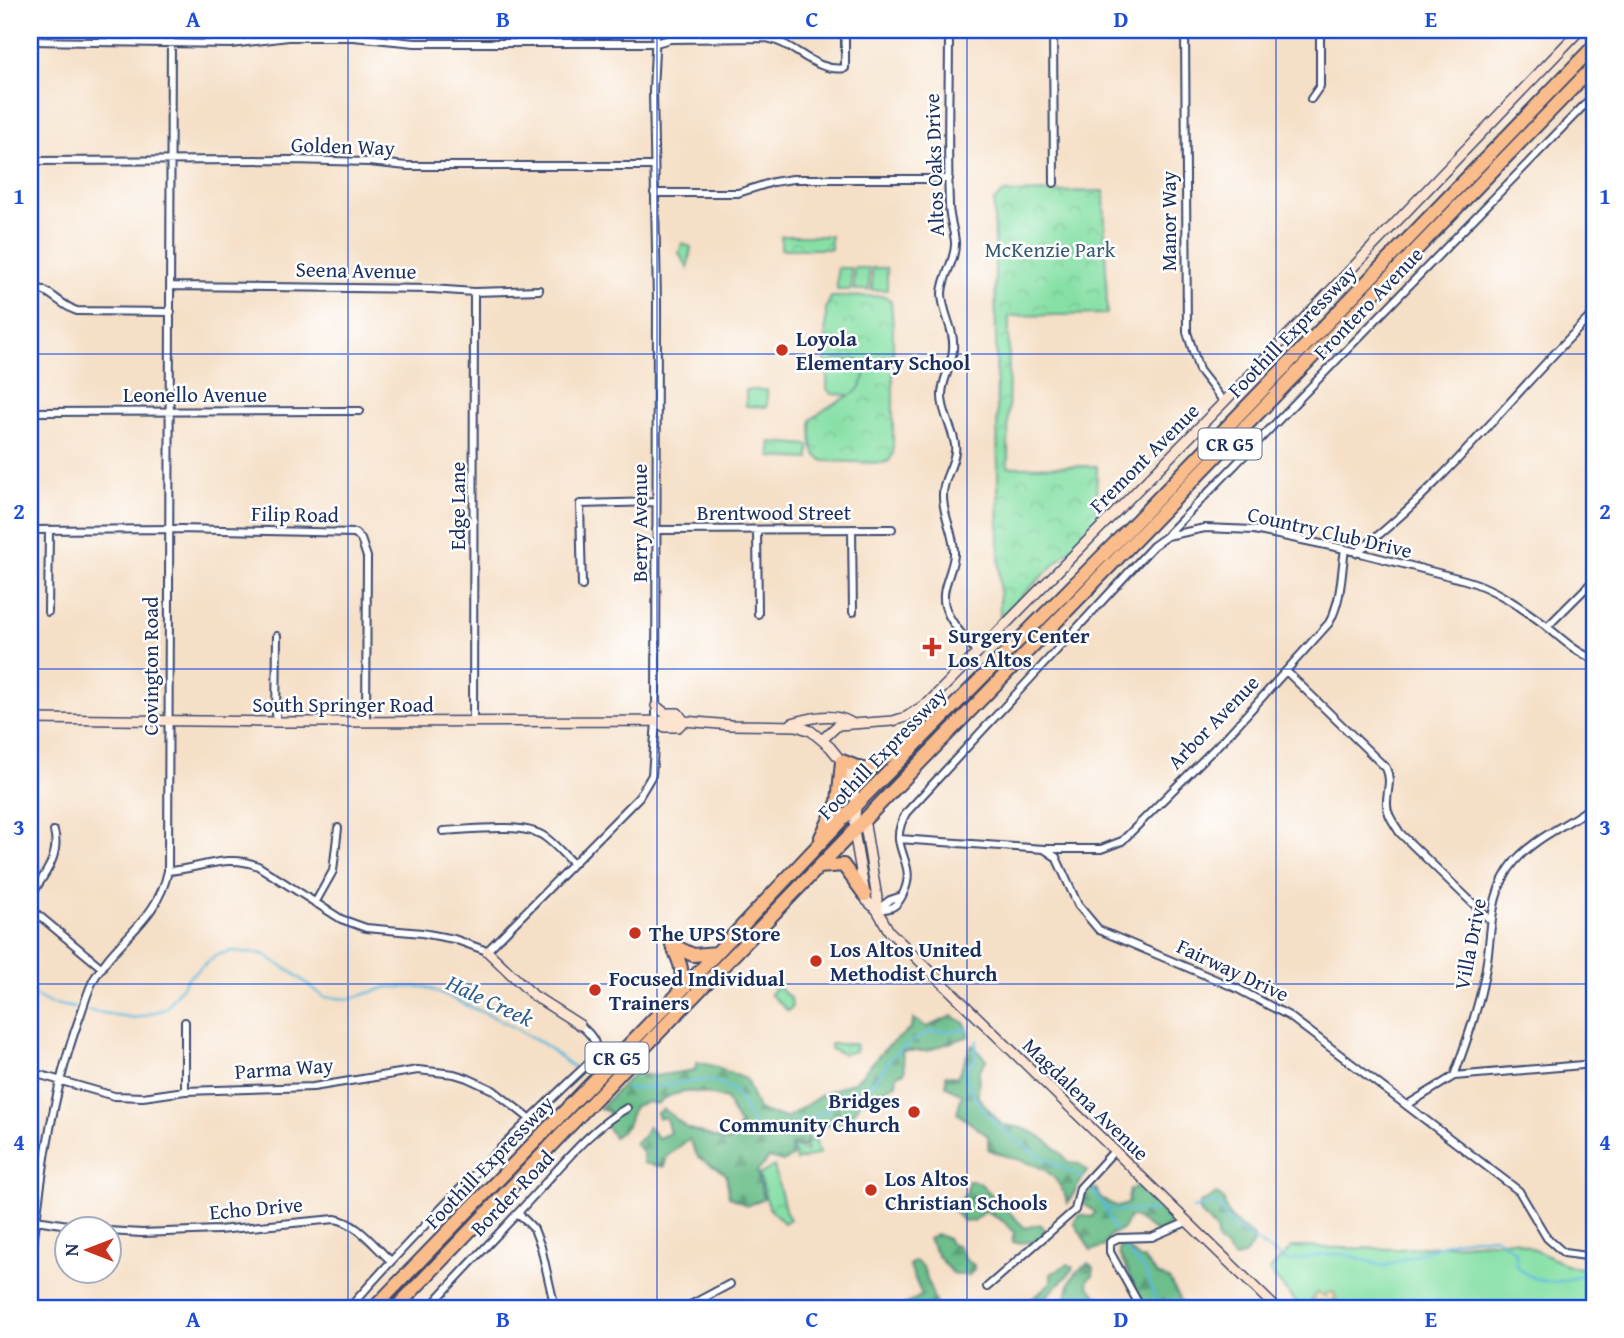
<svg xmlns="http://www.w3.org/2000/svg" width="1624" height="1338" font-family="'Gentium Book Plus',serif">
  <defs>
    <pattern id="forest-firs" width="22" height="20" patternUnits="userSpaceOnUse" patternTransform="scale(1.75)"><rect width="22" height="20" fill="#6cbe8a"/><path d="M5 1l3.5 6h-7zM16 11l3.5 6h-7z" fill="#589b74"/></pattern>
    <pattern id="sand-dots" width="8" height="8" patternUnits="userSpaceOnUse" patternTransform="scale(1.75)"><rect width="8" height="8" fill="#eeda9e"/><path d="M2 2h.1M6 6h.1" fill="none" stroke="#ccbb8a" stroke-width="1.8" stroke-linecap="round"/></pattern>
    <pattern id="park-crowns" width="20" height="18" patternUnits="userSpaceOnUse" patternTransform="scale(1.75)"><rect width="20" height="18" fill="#86e0a5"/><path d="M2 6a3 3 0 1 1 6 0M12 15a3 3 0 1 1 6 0" fill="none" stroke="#73c090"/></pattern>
  </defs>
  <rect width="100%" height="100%" fill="#fff"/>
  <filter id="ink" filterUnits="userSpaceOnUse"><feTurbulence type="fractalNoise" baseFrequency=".0143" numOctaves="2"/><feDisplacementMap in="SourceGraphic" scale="14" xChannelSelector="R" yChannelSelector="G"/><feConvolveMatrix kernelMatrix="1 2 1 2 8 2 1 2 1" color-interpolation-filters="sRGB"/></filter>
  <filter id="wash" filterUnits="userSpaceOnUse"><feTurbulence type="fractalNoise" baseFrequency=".00686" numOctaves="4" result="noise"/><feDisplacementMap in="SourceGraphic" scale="28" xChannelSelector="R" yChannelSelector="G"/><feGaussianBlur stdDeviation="1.57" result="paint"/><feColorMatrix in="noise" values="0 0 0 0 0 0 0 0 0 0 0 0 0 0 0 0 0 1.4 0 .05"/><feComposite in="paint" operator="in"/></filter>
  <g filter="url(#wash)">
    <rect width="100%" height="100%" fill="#f5dfc6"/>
    <path fill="#86e0a5" stroke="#508882" stroke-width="2" d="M837,268h14v22h-14z
      M854,268h15v22h-15z
      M872,268h15v22h-15z
      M868,354l-5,42 -31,-2 -5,-5 1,-32z
      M746,390h21v17l-21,-1z
      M1514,1240l54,26 26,4v38h-293l-32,-37 23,-24 106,2z"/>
    <path fill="url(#forest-firs)" stroke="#447674" stroke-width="2" d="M952,1016l13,7 4,13 -43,15h-24l3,21 -8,3 -1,9 -32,14 -15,22 -21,6 -14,-2 -10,23 -13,-3 1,13 -9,5 -14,-4 -12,14 7,26 -17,8 -18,-10 -3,-22 -28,-17 -9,-18 -22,17 -3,11 -21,-4v-10l-8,-10 8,-6 5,-11 10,12 12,-5 -4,-15h-7l-2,-5 7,-4 23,19 41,14 12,-16 -14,-27c-24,-8 -48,-13 -69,5l-10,-2 -13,4 -7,20 -13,11 -9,-13 5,-12 -11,-3 35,-36 21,3 40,-6 2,-8 17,4 32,13 12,31 28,8 39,-25 31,-12 29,-32 26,-21 3,-9 13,8z
      M972,1045l15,14 -8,12 -1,26 24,28c28,1 50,16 66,37l11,2 8,7 -19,32c-15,-45 -42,-36 -80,-54v-13l-31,-23 5,-19 -16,-8v-11l11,2z
      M968,1181h7l6,3 44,44 15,-4 6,6 -10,12 -24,1 2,-11 -11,-11 -19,-10 -10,10h-11l-11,-12 15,-17z
      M1138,1187l32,33 -3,9 -11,3 -22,-15h-5l-6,12 -13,6 -6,11 -13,5 -17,-29 5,-7 13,2 3,-5 -14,-10 5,-11 10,-2 5,10 17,8 9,-3 3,-14z
      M1217,1194l7,5c1,20 16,27 30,37l-1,7 -9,13 -9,2 -17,-17 -2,-11 -16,-18v-9z
      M936,1234l12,5 1,4 8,2 8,14 9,6v5l-6,6 -16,-3 -14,-17 -10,-17z
      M1119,1248h8l13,11h4l13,16 12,4 16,29h-40l-26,-54z
      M915,1261l8,6 14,41h-31l-1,-3 17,-10 -13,-30z
      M1088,1263l6,5 -1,7 -6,5 1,6 10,11 -3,10 -16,-5 -7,2 -6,-5c2,-17 7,-26 22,-36z
      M1068,1264l5,4c-9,14 -23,22 -33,36l8,4h-26l29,-26v-8z"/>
    <path fill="url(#sand-dots)" stroke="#84847e" stroke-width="2" d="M1317,1292l8,4 1,-3 8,-1 2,8 -9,4 -5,-3 -8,1 -3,-1z"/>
    <path fill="url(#park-crowns)" stroke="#508882" stroke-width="2" d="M1104,191l3,123 -98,2 -1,151 89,-1 -1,41 10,8 -106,102 -6,-416 9,-8z
      M781,236h50v13h-50z
      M682,243l9,4 -3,21 -9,-15z
      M885,296l6,5 2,27v126l-4,7 -6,2 -59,-2c-16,-7 -12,-26 -13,-41 6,-5 12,-10 19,-14 18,-12 29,-8 36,-33l-8,-13 -21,-1 -11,7 -1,-2 1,-56 5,-11z
      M770,442l39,3v14l-38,-2z
      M777,986l14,13 1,8 -4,4 -18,-17z
      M830,1044h26v7l-13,3 -13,-5z
      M815,1139l4,15 -23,7 -4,-15 14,5 1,-11z
      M774,1166l12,47 4,6 -6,4 -15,-15 -10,-33z"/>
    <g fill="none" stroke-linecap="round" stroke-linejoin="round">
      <path stroke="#5db9db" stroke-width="2.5" d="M30,993l19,10 26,5
        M89,1011l47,7 29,-9 23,-31 28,-23 16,-4 31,3 30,19 31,24 26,2 38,-12h38l72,32 44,24 32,25
        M977,1040l-2,20 -10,10c3,9 5,19 9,26 21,37 71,64 108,82
        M626,1089c30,2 69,-15 96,-5 29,10 20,51 51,47 24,-4 78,-32 97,-47 10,-7 15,-20 24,-29 5,-5 30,-21 36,-23 12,-2 26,-1 38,-3
        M1090,1185l13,20 11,6h40
        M1103,1206l12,25
        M1193,1209l22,-6 4,3 11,18 57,37c22,-2 37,-10 60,-6 14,2 24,9 38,11l68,-25 41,-5 22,16v14c17,16 35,20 57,12 8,-3 13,-6 21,-6
        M1122,1245l23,26 14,37"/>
    </g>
  </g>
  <g filter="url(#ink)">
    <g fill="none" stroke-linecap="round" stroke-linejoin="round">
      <g stroke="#3c496e" stroke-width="10">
        <path id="street" d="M949,30c0,58 -2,117 0,175 0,13 5,24 6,37 1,18 -12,33 -13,51 0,20 13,36 11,56 -1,17 -11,30 -11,46 -1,19 16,42 13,57 -2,16 -13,28 -12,45 0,20 12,38 11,57 -1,18 -14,34 -9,52 5,18 22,33 33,48
          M1053,30l1,153
          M1185,30l2,302 12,38 25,32
          M30,41l201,3 57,-7h65l62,6h241l14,-4 97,-1c28,5 47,35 78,30v-38
          M1311,99l9,-13v-56
          M30,161l263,-1 76,2 38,4h247
          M654,193h84l35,-11 20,-3h156
          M172,286l260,3 42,3 65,-2
          M30,287c20,1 29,18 47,24l94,1
          M30,412l330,-1
          M852,529l1,83
          M30,530l150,-1 175,4 6,6 6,18 -1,165
          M656,530l236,-1
          M757,530l1,84
          M1168,534l426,-439
          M1356,553c89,-67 158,-162 238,-240
          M582,586l-2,-82 76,-2
          M48,612l1,-82
          M1547,627l47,-47
          M1286,671l100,97c6,13 1,21 1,34 -1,12 7,21 13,31l90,87
          M473,721l1,-429
          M276,722l1,-86
          M443,831c26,-1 81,-9 102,6 10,7 19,18 28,27
          M899,839l145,10 12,8 22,48 21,25 139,59 51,27 230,175 28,47 17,15 30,4
          M1046,849h55l21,-8 107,-107 100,-111c13,-23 12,-49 16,-74
          M168,871c32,-2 59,-18 90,-5l83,53 25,9 56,5 32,6 33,12 152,-154 13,-22 4,-54 1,-418 -4,-212 3,-61
          M30,897c13,-20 31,-41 24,-66
          M315,903l18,-32 5,-43
          M30,908l72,60
          M877,910c15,-1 20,-3 26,-16 11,-23 0,-32 -4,-54 -1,-10 2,-18 7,-27l247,-267 14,-10 38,-8 49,2 91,19 120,31c29,8 56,27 80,45 16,13 30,27 49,34
          M877,910l13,-10 12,-4
          M30,1072l84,24 29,1 42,-6 128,-4 105,-17 36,4 13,4 26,12 37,29
          M1454,1076l140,-12
          M185,1091v-69
          M1407,1105l47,-29c12,-33 25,-69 31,-103 8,-40 2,-79 30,-112 22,-25 53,-36 79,-56
          M518,1213l16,16 7,18 14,61
          M30,1219l69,11
          M108,1231l34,2 76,-3 117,-11c23,4 39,27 56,42
          M30,1270c10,-84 20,-171 49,-251 5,-13 8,-27 15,-40 23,-41 63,-57 74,-108l3,-841
          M987,1287l88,-77 5,-22 34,-37
          M349,1308c76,-86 158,-168 242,-247 11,-15 1,-26 -11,-36
          M429,1308c35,-39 72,-76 107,-115 27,-29 56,-66 91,-85
          M685,1308l45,-24
          M1141,1308l-31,-56v-10l8,-4 34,-1 35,-15"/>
      </g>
      <g stroke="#3c496e" stroke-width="12">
        <path id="secondary" d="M656,706l9,7h13l6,8
          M30,719l246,3 408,-1 47,4 66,1 14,5 19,16 17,21 6,17 3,20 -2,26 11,64 2,6 10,9 12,21 387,377
          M656,721l9,6h13l6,-6
          M792,723c19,-5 39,-11 58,-1
          M822,740l16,-15 55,-4 13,-4 23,-15 295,-300 356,-372
          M864,819l13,79v12
          M487,951l46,44 47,30"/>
      </g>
      <g stroke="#3c496e" stroke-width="16">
        <path id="highway" d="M821,837l17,-35 4,-41 20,8h8l38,-29 15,-8
          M819,867l24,-2 22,30
          M672,945c8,17 13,27 7,46
          M672,945l21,10 24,-2
          M374,1308l304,-314 178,-189 263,-266 475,-493
          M396,1308l266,-279 932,-963"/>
      </g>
      <use href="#street" stroke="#fff" stroke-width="6"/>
      <use href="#secondary" stroke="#fde4d1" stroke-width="9"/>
      <use href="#highway" stroke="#fabc8b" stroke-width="12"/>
    </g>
  </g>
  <path fill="none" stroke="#1d4ed8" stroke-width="2" stroke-opacity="0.55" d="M348,30v1278M657,30v1278M967,30v1278M1276,30v1278M30,354h1564M30,669h1564M30,984h1564"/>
  <g fill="#c8321e" stroke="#fff" stroke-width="2.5">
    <circle cx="782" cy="350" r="7"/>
    <path d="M928.5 636.5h7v7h7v7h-7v7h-7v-7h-7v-7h7z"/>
    <circle cx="635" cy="933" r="7"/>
    <circle cx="816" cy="961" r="7"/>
    <circle cx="595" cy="990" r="7"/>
    <circle cx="914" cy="1112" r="7"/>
    <circle cx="871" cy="1190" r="7"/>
  </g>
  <g text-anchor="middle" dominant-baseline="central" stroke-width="5" stroke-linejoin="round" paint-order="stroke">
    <g fill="#fff" stroke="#5f6d8e" stroke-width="2">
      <rect x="1198.5" y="428.5" width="63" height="31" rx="5"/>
      <rect x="585.5" y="1042.5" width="63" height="31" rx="5"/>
    </g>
    <g font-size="19" font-weight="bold" fill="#1b2f5e">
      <text x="1230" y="444">CR G5</text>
      <text x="617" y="1058">CR G5</text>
    </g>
    <g font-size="21" fill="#1b2f5e" stroke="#fff">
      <text transform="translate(343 146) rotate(2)">Golden Way</text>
      <text transform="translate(934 165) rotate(-92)">Altos Oaks Drive</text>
      <text transform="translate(1168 221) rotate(-90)">Manor Way</text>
      <text transform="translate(356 270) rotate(1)">Seena Avenue</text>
      <text transform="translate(1368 303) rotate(-46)">Frontero Avenue</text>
      <text transform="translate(1292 331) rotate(-46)">Foothill Expressway</text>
      <text x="195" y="394">Leonello Avenue</text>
      <text transform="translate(1144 458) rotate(-45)">Fremont Avenue</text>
      <text transform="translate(457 506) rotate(-90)">Edge Lane</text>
      <text x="774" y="512">Brentwood Street</text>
      <text transform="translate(295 514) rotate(1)">Filip Road</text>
      <text transform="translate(639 523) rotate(-90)">Berry Avenue</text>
      <text transform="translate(1330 532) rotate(13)">Country Club Drive</text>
      <text transform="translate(150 666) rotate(-90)">Covington Road</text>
      <text x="343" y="704">South Springer Road</text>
      <text transform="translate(1213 722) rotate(-46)">Arbor Avenue</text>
      <text transform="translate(882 753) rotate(-46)">Foothill Expressway</text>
      <text transform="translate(1470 944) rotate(-79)">Villa Drive</text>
      <text transform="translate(1233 970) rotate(25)">Fairway Drive</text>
      <text transform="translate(284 1068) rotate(-4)">Parma Way</text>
      <text transform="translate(1086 1099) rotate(44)">Magdalena Avenue</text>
      <text transform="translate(489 1162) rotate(-46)">Foothill Expressway</text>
      <text transform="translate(512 1193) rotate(-46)">Border Road</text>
      <text transform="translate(256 1208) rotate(-5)">Echo Drive</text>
    </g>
    <g font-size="21" fill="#365b70" stroke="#fff">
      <text x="1050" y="249">McKenzie Park</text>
    </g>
    <g font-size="21" font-weight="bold" fill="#1b2f5e" stroke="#fff" text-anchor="start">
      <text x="796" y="338">Loyola<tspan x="796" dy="24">Elementary School</tspan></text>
      <text x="948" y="635">Surgery Center<tspan x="948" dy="24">Los Altos</tspan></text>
      <text x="649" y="933">The UPS Store</text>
      <text x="830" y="949">Los Altos United<tspan x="830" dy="24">Methodist Church</tspan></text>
      <text x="609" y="978">Focused Individual<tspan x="609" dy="24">Trainers</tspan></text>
      <text x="900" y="1100" text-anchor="end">Bridges<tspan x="900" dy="24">Community Church</tspan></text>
      <text x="885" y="1178">Los Altos<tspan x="885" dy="24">Christian Schools</tspan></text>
    </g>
    <g font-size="23" font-style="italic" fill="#325f8a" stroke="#fff">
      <text transform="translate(490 1000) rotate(25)">Hale Creek</text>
    </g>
  </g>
  <rect width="1624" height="1338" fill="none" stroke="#fff" stroke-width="77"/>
  <g transform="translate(88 1250) rotate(270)"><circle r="33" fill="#ffffff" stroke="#a4acbf" stroke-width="2"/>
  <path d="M0-5L12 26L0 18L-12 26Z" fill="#c8321e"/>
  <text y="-10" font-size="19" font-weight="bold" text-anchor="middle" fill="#1b2f5e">N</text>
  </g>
  <rect x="38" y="38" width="1548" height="1262" fill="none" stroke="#1d4ed8" stroke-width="2.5"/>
  <g font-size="23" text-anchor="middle" font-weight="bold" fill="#1d4ed8">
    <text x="193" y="27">A</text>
    <text x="503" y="27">B</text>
    <text x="812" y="27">C</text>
    <text x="1121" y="27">D</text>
    <text x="1431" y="27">E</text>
    <text x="19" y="204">1</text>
    <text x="1605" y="204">1</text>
    <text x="19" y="519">2</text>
    <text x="1605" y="519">2</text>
    <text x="19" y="835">3</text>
    <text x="1605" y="835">3</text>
    <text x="19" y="1150">4</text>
    <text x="1605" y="1150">4</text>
    <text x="193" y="1327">A</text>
    <text x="503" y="1327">B</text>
    <text x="812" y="1327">C</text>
    <text x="1121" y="1327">D</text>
    <text x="1431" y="1327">E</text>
  </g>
</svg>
